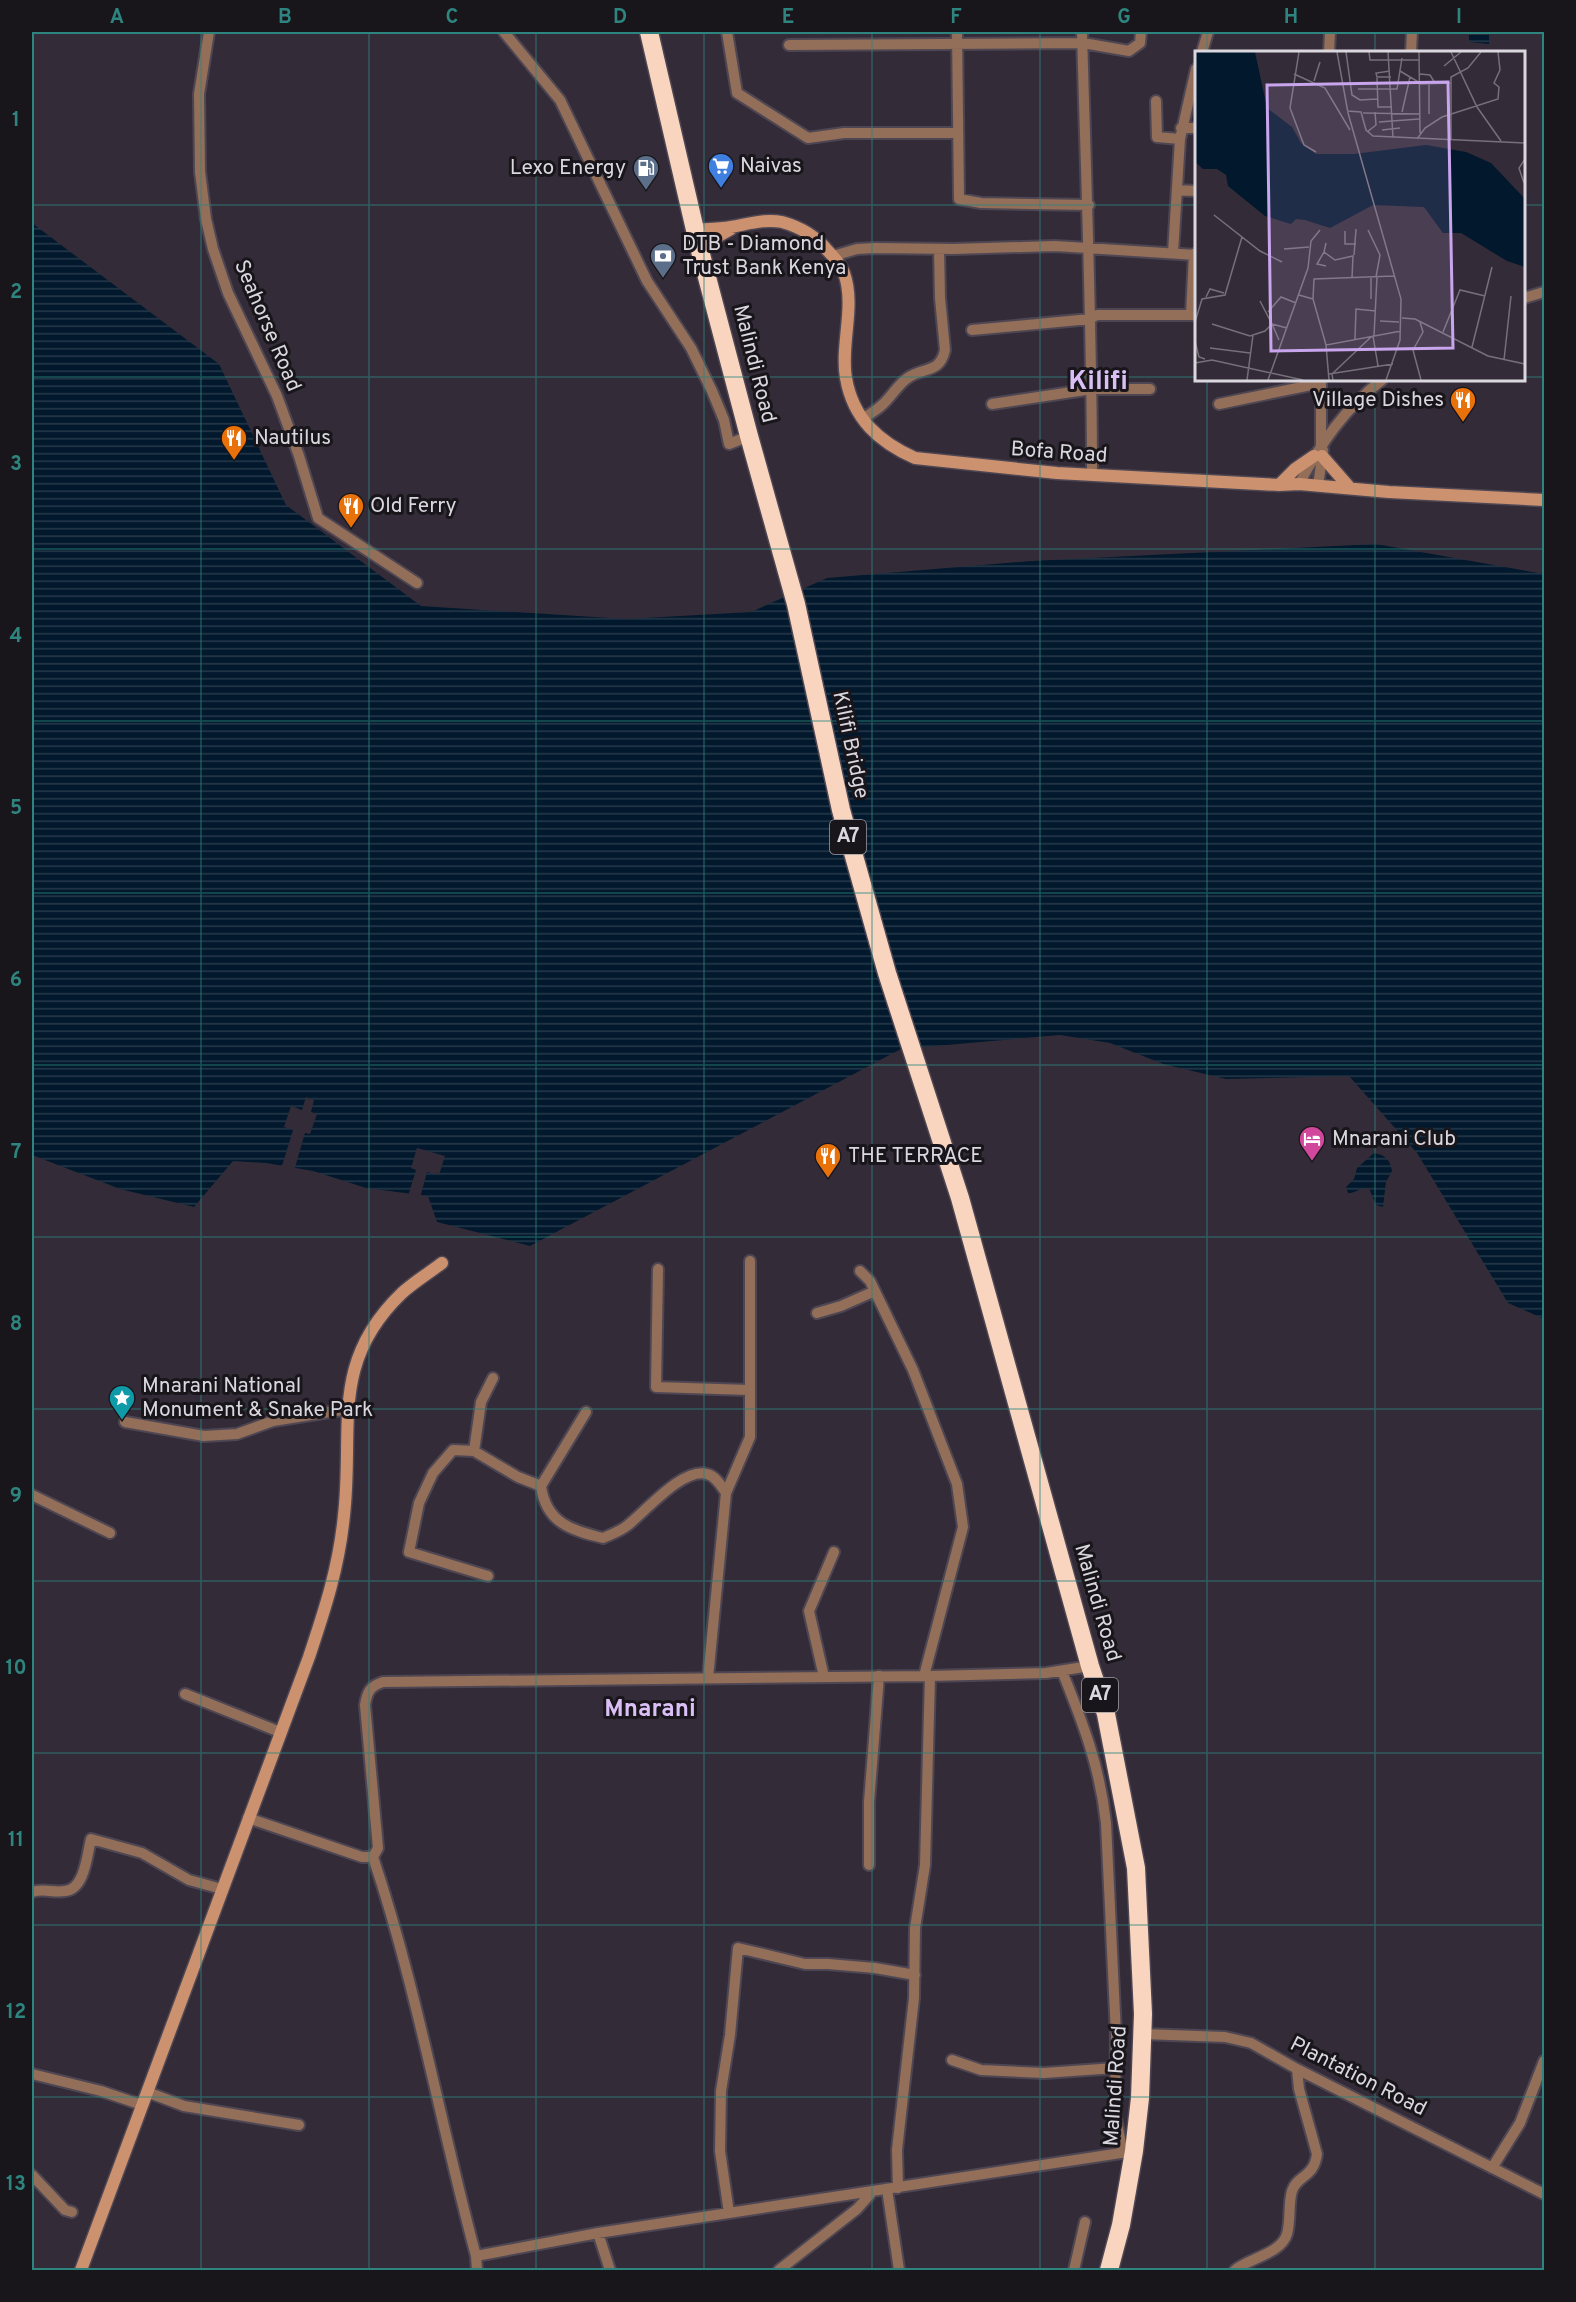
<svg xmlns="http://www.w3.org/2000/svg" width="1576" height="2302" font-family="Overpass,sans-serif">
  <defs>
    <pattern id="water-rules" width="6" height="5" patternUnits="userSpaceOnUse" patternTransform="scale(1.5)"><rect width="6" height="5" fill="#02182c"/><path d="M0 2.5h6" fill="none" stroke="#26394a"/></pattern>
  </defs>
  <rect width="100%" height="100%" fill="#332c38"/>
  <path fill="url(#water-rules)" d="M1469,35h20v9l-20,-2z
    M32,223l187,141 67,141 135,101 205,13 125,-7 76,-34 204,-17 345,-17 168,30v745l-36,-16 -91,-150 -68,-77 -123,3 -63,-15 -53,-21 -50,-8 -159,14 -371,197 -93,-24 -9,-26 -62,-8 -53,-17 -47,-8 -33,-2 -39,46 -74,-18 -88,-34z
    M1374,1153c12,2 16,7 18,18l-6,11 -3,25 -7,-2 -7,-17c-8,-1 -13,5 -21,5l-2,-6 8,-8 3,-11z"/>
  <path fill="#332c38" d="M306,1097l8,3 -3,12 6,2 -7,20 -5,-1 -11,38 -13,-2 12,-39 -9,-3 7,-21 11,4z
    M417,1148l28,8 -6,19 -12,-3 -7,26 -12,-2 8,-26 -5,-2z"/>
  <g fill="none" stroke-linecap="round" stroke-linejoin="round">
    <g stroke="#4e4753" stroke-width="14">
      <path id="street" d="M209,32l-10,62 1,78 6,47 7,30 15,44 49,103 22,60 19,62 99,65
        M504,32l56,68 87,181 44,67 21,43 12,29 5,24 20,-8
        M727,32l10,61 71,45 36,-5h114
        M957,32l2,167 22,4 108,2
        M1082,32c4,147 10,295 10,443
        M789,45l294,-2 46,8 11,-8 1,-11
        M1202,52l6,-20
        M1329,52l1,-20
        M1411,52l1,-20
        M1156,101l1,36 23,2
        M1181,128h15
        M1177,190l19,1
        M1173,253l7,-114 16,-70
        M833,256l24,-7 18,-1 78,1 102,-3 141,9
        M1524,298l20,-6
        M1191,315l3,-61
        M972,330l118,-11 7,-4h99
        M992,404l100,-15h58
        M1219,404l102,-21
        M863,419c6,-5 14,-9 19,-14 10,-9 16,-21 27,-28 16,-10 31,-4 36,-27l-5,-52 -1,-49
        M1321,445v-65
        M1299,484c22,-41 46,-76 83,-104
        M1318,486l5,-36
        M658,1269l-2,118 93,3
        M860,1271l10,10 43,89 44,114 6,43 -39,149
        M817,1313l24,-7 34,-15
        M493,1378l-12,24 -7,49 44,26 23,9c5,37 30,44 62,52 9,-4 18,-7 25,-13 18,-14 55,-58 79,-51 9,2 14,12 19,19l-18,185
        M125,1422l79,14 33,-2 36,-13 75,-12
        M474,1451l-21,-1 -20,23 -14,30 -10,49 79,24
        M541,1486l45,-74
        M726,1493l24,-56v-176
        M32,1495l78,38
        M1062,1671c21,52 38,96 44,152l10,212 -1,79 8,39
        M824,1677l-15,-66 25,-59
        M185,1694l95,38
        M248,1818l114,39h11l5,-9 -13,-143c2,-13 5,-19 18,-23l547,-6 116,-3 44,-7
        M373,1857c44,131 67,266 103,399
        M869,1865v-63l10,-126
        M32,1892c11,-4 21,1 33,-1 20,-2 22,-36 26,-52l51,14 47,27 33,9
        M1143,2034l82,3 26,6 46,26 247,125
        M952,2060l29,10 63,3 71,-5
        M32,2074l69,17 41,14
        M147,2092l37,14 115,19
        M1492,2168l28,-45 24,-62
        M32,2175l33,35 7,2
        M898,2188l-1,-38 17,-152 1,-70 10,-63 5,-189
        M887,2189l12,81
        M729,2213l-9,-62 1,-60 9,-56 8,-87 67,16h23l47,4 40,7
        M598,2233l12,37
        M477,2270l-1,-14 122,-23 536,-82
        M779,2270l78,-61 16,-18
        M1074,2270l11,-48
        M1235,2270c14,-12 46,-16 52,-36 4,-14 1,-30 5,-43 5,-16 22,-13 25,-37l-18,-65 -2,-20"/>
    </g>
    <g stroke="#4e4753" stroke-width="15">
      <path id="secondary" d="M695,230c9,-1 19,-1 28,-2 19,-2 40,-10 59,-6 18,5 34,14 46,29 6,6 13,14 16,22 12,33 -4,72 2,105 7,41 33,64 69,80l142,15 222,12 20,-1 90,8 155,8
        M699,247l32,-18
        M1322,456l28,32
        M1279,485l16,-16 19,-13
        M81,2270l228,-613c16,-48 30,-90 35,-142 10,-88 -15,-152 58,-222 12,-11 27,-20 40,-30"/>
    </g>
    <g stroke="#4e4753" stroke-width="21">
      <path id="highway" d="M649,32l50,215 50,189 47,168 45,206 46,163 73,225 130,468 16,48 30,154 7,146 -3,84 -6,53 -13,74 -12,45"/>
    </g>
    <use href="#street" stroke="#936e58" stroke-width="10"/>
    <use href="#secondary" stroke="#cc916e" stroke-width="12"/>
    <use href="#highway" stroke="#f9d4be" stroke-width="18"/>
  </g>
  <path fill="none" stroke="#2e857f" stroke-width="1.5" stroke-opacity="0.55" d="M201,32v2238M369,32v2238M536,32v2238M704,32v2238M872,32v2238M1040,32v2238M1207,32v20M1375,32v20M32,205h1164M1524,205h20M32,377h1164M1524,377h20M1207,380v1890M1375,380v1890M32,549h1512M32,721h1512M32,893h1512M32,1065h1512M32,1237h1512M32,1409h1512M32,1581h1512M32,1753h1512M32,1925h1512M32,2097h1512"/>
  <defs>
    <g id="supermarket-pin" transform="scale(1.35)"><path d="M0 17L-7.5 6A9.5 9.5 0 1 1 7.5 6Z" fill="#3f7fe0" stroke="#19161b"/><path d="M-6-5.5h2.5l.6 2H6L4.5 2H-2.5L-4.4-4H-6ZM-1.5 3.2a1.3 1.3 0 1 0 .1 0ZM3 3.2a1.3 1.3 0 1 0 .1 0Z" fill="#fff"/></g>
    <g id="fuel-pin" transform="scale(1.35)"><path d="M0 17L-7.5 6A9.5 9.5 0 1 1 7.5 6Z" fill="#5c6f8a" stroke="#19161b"/><path d="M-5.5-6h7V0h2V4h1.3V-2.5L3-4.5l.8-.8L6-3V5H2.5V1h-1V6h-7ZM-4.2-4.7v3.2H.2V-4.7Z" fill="#fff"/></g>
    <g id="bank-pin" transform="scale(1.35)"><path d="M0 17L-7.5 6A9.5 9.5 0 1 1 7.5 6Z" fill="#5c6f8a" stroke="#19161b"/><path d="M-6-4H6V4H-6ZM0-2.3a2.3 2.3 0 1 0 0 4.6a2.3 2.3 0 1 0 0-4.6Z" fill="#fff"/></g>
    <g id="restaurant-pin" transform="scale(1.35)"><path d="M0 17L-7.5 6A9.5 9.5 0 1 1 7.5 6Z" fill="#e8710a" stroke="#19161b"/><path d="M-5-6h1v4h1v-4h1v4h1v-4h1v5L-1.5 .5V6h-2V.5L-5-1ZM5-6V6H3V1.5H1.5Q1.5-4 5-6Z" fill="#fff"/></g>
    <g id="hotel-pin" transform="scale(1.35)"><path d="M0 17L-7.5 6A9.5 9.5 0 1 1 7.5 6Z" fill="#d1479c" stroke="#19161b"/><path d="M-6-4.5h1.5V1H6V5H4.5V3h-9V5H-6ZM-4 0a1.8 1.8 0 1 1 3.6 0ZM.5 0V-2.5h3Q6-2.5 6 0Z" fill="#fff"/></g>
    <g id="sight-pin" transform="scale(1.35)"><path d="M0 17L-7.5 6A9.5 9.5 0 1 1 7.5 6Z" fill="#0f9aa8" stroke="#19161b"/><path d="M0-6L1.8-2.2L6-1.7L2.9 1.2L3.7 5.4L0 3.3L-3.7 5.4L-2.9 1.2L-6-1.7L-1.8-2.2Z" fill="#fff"/></g>
  </defs>
  <g fill-rule="evenodd">
    <use href="#supermarket-pin" x="721" y="166"/>
    <use href="#fuel-pin" x="646" y="168"/>
    <use href="#bank-pin" x="663" y="256"/>
    <use href="#restaurant-pin" x="1463" y="400"/>
    <use href="#restaurant-pin" x="234" y="438"/>
    <use href="#restaurant-pin" x="351" y="506"/>
    <use href="#hotel-pin" x="1312" y="1139"/>
    <use href="#restaurant-pin" x="828" y="1156"/>
    <use href="#sight-pin" x="122" y="1398"/>
  </g>
  <g text-anchor="middle" dominant-baseline="central" stroke-width="6" stroke-linejoin="round" paint-order="stroke">
    <g fill="#19161b" stroke="#a19da4" stroke-width="1.5">
      <rect x="830" y="820" width="36" height="34" rx="4.5"/>
      <rect x="1082" y="1678" width="36" height="34" rx="4.5"/>
    </g>
    <g font-size="20" font-weight="bold" fill="#dbd7df">
      <text x="848" y="837">A7</text>
      <text x="1100" y="1695">A7</text>
    </g>
    <g font-size="21" fill="#dbd7df" stroke="#19161b" text-anchor="start">
      <text x="740" y="166">Naivas</text>
      <text x="626" y="168" text-anchor="end">Lexo Energy</text>
      <text x="682" y="244">DTB - Diamond<tspan x="682" dy="24">Trust Bank Kenya</tspan></text>
      <text x="1444" y="400" text-anchor="end">Village Dishes</text>
      <text x="254" y="438">Nautilus</text>
      <text x="370" y="506">Old Ferry</text>
      <text x="1332" y="1139">Mnarani Club</text>
      <text x="848" y="1156">THE TERRACE</text>
      <text x="142" y="1386">Mnarani National<tspan x="142" dy="24">Monument &amp; Snake Park</tspan></text>
    </g>
    <g font-size="21" fill="#dbd7df" stroke="#19161b">
      <text transform="translate(267 326) rotate(67)">Seahorse Road</text>
      <text transform="translate(754 364) rotate(76)">Malindi Road</text>
      <text transform="translate(1059 453) rotate(4)">Bofa Road</text>
      <text transform="translate(850 745) rotate(78)">Kilifi Bridge</text>
      <text transform="translate(1097 1603) rotate(74)">Malindi Road</text>
      <text transform="translate(1358 2077) rotate(27)">Plantation Road</text>
      <text transform="translate(1116 2086) rotate(-86)">Malindi Road</text>
    </g>
    <g font-size="24" font-weight="bold" fill="#d9bff5" stroke="#19161b">
      <text x="650" y="1710">Mnarani</text>
    </g>
    <g font-size="27" font-weight="bold" fill="#d9bff5" stroke="#19161b">
      <text x="1098" y="382">Kilifi</text>
    </g>
  </g>
  <g transform="translate(1195 51)">
    <rect width="330" height="330" fill="#332c38"/>
    <path d="M0,1h60l12,56 25,19 9,16 15,11h38l72,-9 40,7 25,11 34,36v68l-18,-6 -46,-28h-18l-19,-26 -51,-2 -43,23 -25,-8 -9,-1 -5,5 -26,-8 -37,-30 -2,-11 -9,-6h-14l-8,-7z" fill="#02182c"/>
    <path fill="none" stroke="#76707b" stroke-width="1.5" d="M104,1l-9,56 14,37 12,7M142,1l11,61 53,186 -1,41 -14,40M151,1l6,43 8,5 17,-1M174,1l1,8h50M193,1l5,86M224,1l1,81M256,1l26,55 24,34M249,15l17,-14M195,20l-14,2 1,4h14M205,20l20,12M99,23l31,14 25,42M225,23l10,1 5,8M182,27l1,29h14M119,30l6,-19M225,33l31,-1M163,38h39l5,-31M152,60l14,1 5,18 7,6 152,7M207,61l8,-35M168,62l57,1M234,63v-30M184,71l40,-3M187,79l18,-2M172,81l9,-7 -1,-13M222,88l8,-11 17,-11 56,-18 1,-12 -5,-4 6,-13 -2,-18M256,89v-63l17,-9 13,-16M329,132l-5,-15 6,-9M19,164l46,36 22,11M173,179l12,25 -4,22M150,180v13h11M131,192l-2,9 11,8 18,-4 -1,22M89,198l25,-2M129,201l-7,12 9,2M159,204l2,-26M104,244l14,4 1,-20 80,-3M11,246l4,-8 14,4M118,248l13,46M176,248v-22M65,250l12,23 15,4M73,261l13,-15 15,6M207,267l13,1 73,37 37,8M185,270l19,1M0,271l7,-23 23,-4 17,-58M225,271l3,10 -10,18 8,30M17,273l38,12 15,-5 7,-7 7,16M248,281l17,-42 25,6M178,285l5,30M179,285l3,-59M160,288l1,-30 20,2M0,290l4,16 6,2M277,296l20,-80M15,297l40,5M309,309l7,-64M0,312l17,-3 91,20M134,323l64,-10M52,329l6,-45M73,329l40,-112 3,-27 9,-11M134,329l-3,-35 75,-14M138,329l-1,-6 39,-37"/>
    <path fill="#c9a5ee" fill-opacity="0.15" stroke="#c9a5ee" stroke-width="3" d="M253,31l5,266 -182,3 -4,-266z"/>
    <rect width="330" height="330" fill="none" stroke="#dbd7df" stroke-width="3"/>
  </g>
  <rect width="1576" height="2302" fill="none" stroke="#19161b" stroke-width="66"/>
  <rect x="33" y="33" width="1510" height="2236" fill="none" stroke="#2e857f" stroke-width="2"/>
  <g font-size="20" text-anchor="middle" font-weight="bold" fill="#2e857f">
    <text x="117" y="23">A</text>
    <text x="285" y="23">B</text>
    <text x="452" y="23">C</text>
    <text x="620" y="23">D</text>
    <text x="788" y="23">E</text>
    <text x="956" y="23">F</text>
    <text x="1124" y="23">G</text>
    <text x="1291" y="23">H</text>
    <text x="1459" y="23">I</text>
    <text x="16" y="126">1</text>
    <text x="16" y="298">2</text>
    <text x="16" y="470">3</text>
    <text x="16" y="642">4</text>
    <text x="16" y="814">5</text>
    <text x="16" y="986">6</text>
    <text x="16" y="1158">7</text>
    <text x="16" y="1330">8</text>
    <text x="16" y="1502">9</text>
    <text x="16" y="1674">10</text>
    <text x="16" y="1846">11</text>
    <text x="16" y="2018">12</text>
    <text x="16" y="2190">13</text>
  </g>
</svg>
